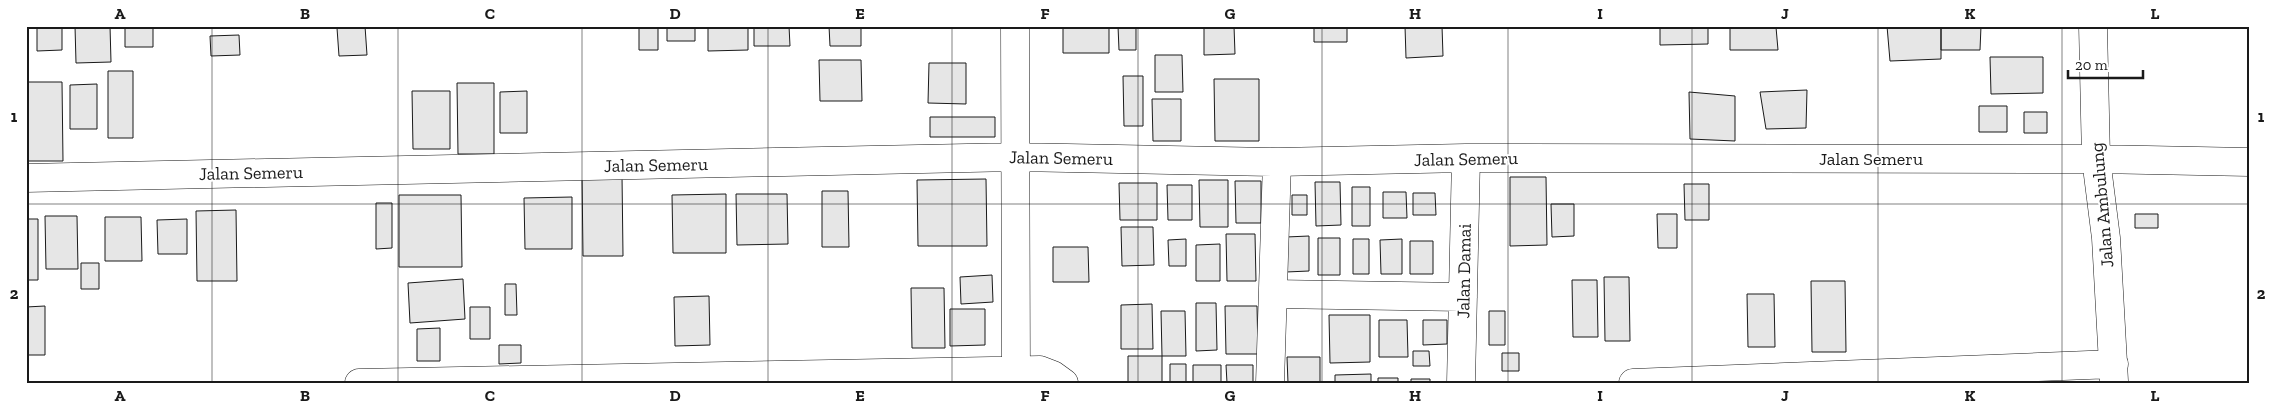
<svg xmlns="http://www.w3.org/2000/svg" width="2275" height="409" font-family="'Zilla Slab',serif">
  <rect width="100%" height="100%" fill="#fff"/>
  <path fill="#e6e6e6" stroke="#1a1a1a" d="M75,26h35l1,36 -35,1z
    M125,26h28v21h-28z
    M365,26l2,29 -28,1 -2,-28z
    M667,26h28v15h-28z
    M708,26h40v24l-40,1z
    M754,26h35l1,20h-36z
    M829,26h32v20h-31z
    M1109,26v27h-46v-26z
    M1118,26h18v24h-17z
    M1204,26h30l1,28 -31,1z
    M1314,26h33v16h-33z
    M1405,26h37l1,30 -37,2z
    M1660,26h48v18l-48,1z
    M1730,26l46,1 2,23h-48z
    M1887,26h54v33l-51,2z
    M1941,26h40l-1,24h-39z
    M37,27h25v23l-25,1z
    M639,28h19v22h-19z
    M239,35l1,20 -29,1 -1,-20z
    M1155,55h27l1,37h-28z
    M1990,57h53v36l-52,1z
    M819,60h42l1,41h-42z
    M929,63h37v41l-38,-1z
    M108,71h25v67h-25z
    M1123,76h20v50h-19z
    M1214,79h45v62h-44z
    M26,82h36l1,79h-37z
    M457,83h37v71h-36z
    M97,84v45h-27v-44z
    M1807,90l-1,38 -40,1 -6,-37z
    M412,91h38v58h-37z
    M527,91v42h-27v-41z
    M1689,92l46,4v45l-45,-2z
    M1152,99h29v42h-28z
    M1979,106h28v26h-28z
    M2024,112h23v21h-23z
    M930,117h65v20h-65z
    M622,175l1,81h-40l-1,-80z
    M1510,177h36l1,68 -37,1z
    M986,179l1,67h-69l-1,-66z
    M1199,180h29v47h-28z
    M1235,181h26v42h-25z
    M1315,182h25l1,43 -25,1z
    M1119,183h38v37h-37z
    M1684,184h25v36h-24z
    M1167,185h25v35h-24z
    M1352,187h18v39h-18z
    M822,191h26l1,56h-27z
    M1383,192h23l1,26h-24z
    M1413,193h22l1,22h-23z
    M726,194v59h-53l-1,-58z
    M736,194h51l1,50 -51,1z
    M399,195h62l1,72h-63z
    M1292,195h15v20h-15z
    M572,197v52h-47l-1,-51z
    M376,203h16v45l-16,1z
    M1551,204h23v32l-22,1z
    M236,210l1,71h-40l-1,-70z
    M1657,214h20v34h-19z
    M2135,214h23v14h-23z
    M45,216h32l1,53h-32z
    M105,217h36l1,44h-37z
    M26,219h12v61h-12z
    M187,219v35h-29l-1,-34z
    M1121,227h32l1,38 -32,1z
    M1226,234h29l1,47h-29z
    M1309,236v35l-23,1v-35z
    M1318,238h22v37h-22z
    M1186,239v27h-17l-1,-26z
    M1353,239h16v35h-16z
    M1402,239v35h-21l-1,-34z
    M1410,241h23v33h-23z
    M1220,244v37h-24v-36z
    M1053,247h35l1,35h-36z
    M81,263h18v26h-18z
    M992,275l1,27 -32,2 -1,-27z
    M1604,277h25l1,64h-25z
    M463,279l2,40 -55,4 -2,-40z
    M1572,280h25l1,57h-25z
    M1811,281h34l1,71h-34z
    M505,284h11l1,31h-12z
    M911,288h33l1,60h-33z
    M1747,294h27l1,53h-27z
    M709,296l1,49 -35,1 -1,-49z
    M1196,303h20l1,47 -21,1z
    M1152,304l1,45h-32v-44z
    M45,306v49h-19v-48z
    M1225,306h32l1,48h-32z
    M470,307h20v32h-20z
    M950,309h35v36l-35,1z
    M1161,311h24l1,45h-24z
    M1489,311h16v34h-16z
    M1329,315h41v47l-40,1z
    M1379,320h28l1,37h-29z
    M1423,320h24v24l-24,1z
    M440,328v33h-23v-32z
    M499,345h22v18l-22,1z
    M1413,351h16l1,15h-17z
    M1502,353h17v18h-17z
    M1128,356h34v27h-34z
    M1287,357h33v26h-32z
    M1170,364h16v19h-16z
    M1193,365h28v18h-28z
    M1226,365h27v18h-26z
    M1371,374v9h-36v-8z
    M1378,378h20v5h-20z
    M1411,379h19v4h-19z"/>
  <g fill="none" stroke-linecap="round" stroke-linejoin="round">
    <g stroke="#1a1a1a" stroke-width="29">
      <path id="minor" d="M1015,26l1,357
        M2093,26l3,133 10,79 8,143
        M26,178l989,-21 262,5 189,-4 630,1 153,3
        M1274,294l189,3
        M359,383l681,-13 13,5 11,8
        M1270,383l7,-221
        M1461,383l5,-225
        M1633,383l481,-19"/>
    </g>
    <use href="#minor" stroke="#fff" stroke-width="28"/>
  </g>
  <path fill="none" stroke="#1a1a1a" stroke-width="1" stroke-opacity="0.55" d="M212,26v357M398,26v357M582,26v357M768,26v357M952,26v357M1138,26v357M1322,26v357M1508,26v357M1692,26v357M1878,26v357M2062,26v357M26,204h2223"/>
  <g text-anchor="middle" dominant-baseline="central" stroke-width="4" stroke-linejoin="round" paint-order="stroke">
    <g font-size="18" fill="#1a1a1a" stroke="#fff">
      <text transform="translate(1061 158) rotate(1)">Jalan Semeru</text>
      <text transform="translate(1466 159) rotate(-1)">Jalan Semeru</text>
      <text x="1871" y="159">Jalan Semeru</text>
      <text transform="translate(656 165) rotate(-1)">Jalan Semeru</text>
      <text transform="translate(251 173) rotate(-1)">Jalan Semeru</text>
      <text transform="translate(2102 205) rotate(-95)">Jalan Ambulung</text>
      <text transform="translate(1464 271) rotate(-89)">Jalan Damai</text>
    </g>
  </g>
  <rect width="2275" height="409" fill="none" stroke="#ffffff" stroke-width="55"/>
  <path d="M2068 70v8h75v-8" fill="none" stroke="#1a1a1a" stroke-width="2.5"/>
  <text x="2075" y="70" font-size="15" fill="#1a1a1a" stroke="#ffffff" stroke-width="4" paint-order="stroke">20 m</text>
  <rect x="28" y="28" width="2220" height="354" fill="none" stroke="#1a1a1a" stroke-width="2"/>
  <g font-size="16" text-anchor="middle" font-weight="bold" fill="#1a1a1a">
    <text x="120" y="19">A</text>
    <text x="305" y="19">B</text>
    <text x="490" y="19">C</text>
    <text x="675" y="19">D</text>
    <text x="860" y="19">E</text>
    <text x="1045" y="19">F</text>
    <text x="1230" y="19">G</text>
    <text x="1415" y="19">H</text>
    <text x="1600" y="19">I</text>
    <text x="1785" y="19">J</text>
    <text x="1970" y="19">K</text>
    <text x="2155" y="19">L</text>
    <text x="14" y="122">1</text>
    <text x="2261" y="122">1</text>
    <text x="14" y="299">2</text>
    <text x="2261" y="299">2</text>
    <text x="120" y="401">A</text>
    <text x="305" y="401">B</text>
    <text x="490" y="401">C</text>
    <text x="675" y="401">D</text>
    <text x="860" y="401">E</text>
    <text x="1045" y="401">F</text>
    <text x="1230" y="401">G</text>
    <text x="1415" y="401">H</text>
    <text x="1600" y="401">I</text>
    <text x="1785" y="401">J</text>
    <text x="1970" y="401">K</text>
    <text x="2155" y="401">L</text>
  </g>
</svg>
